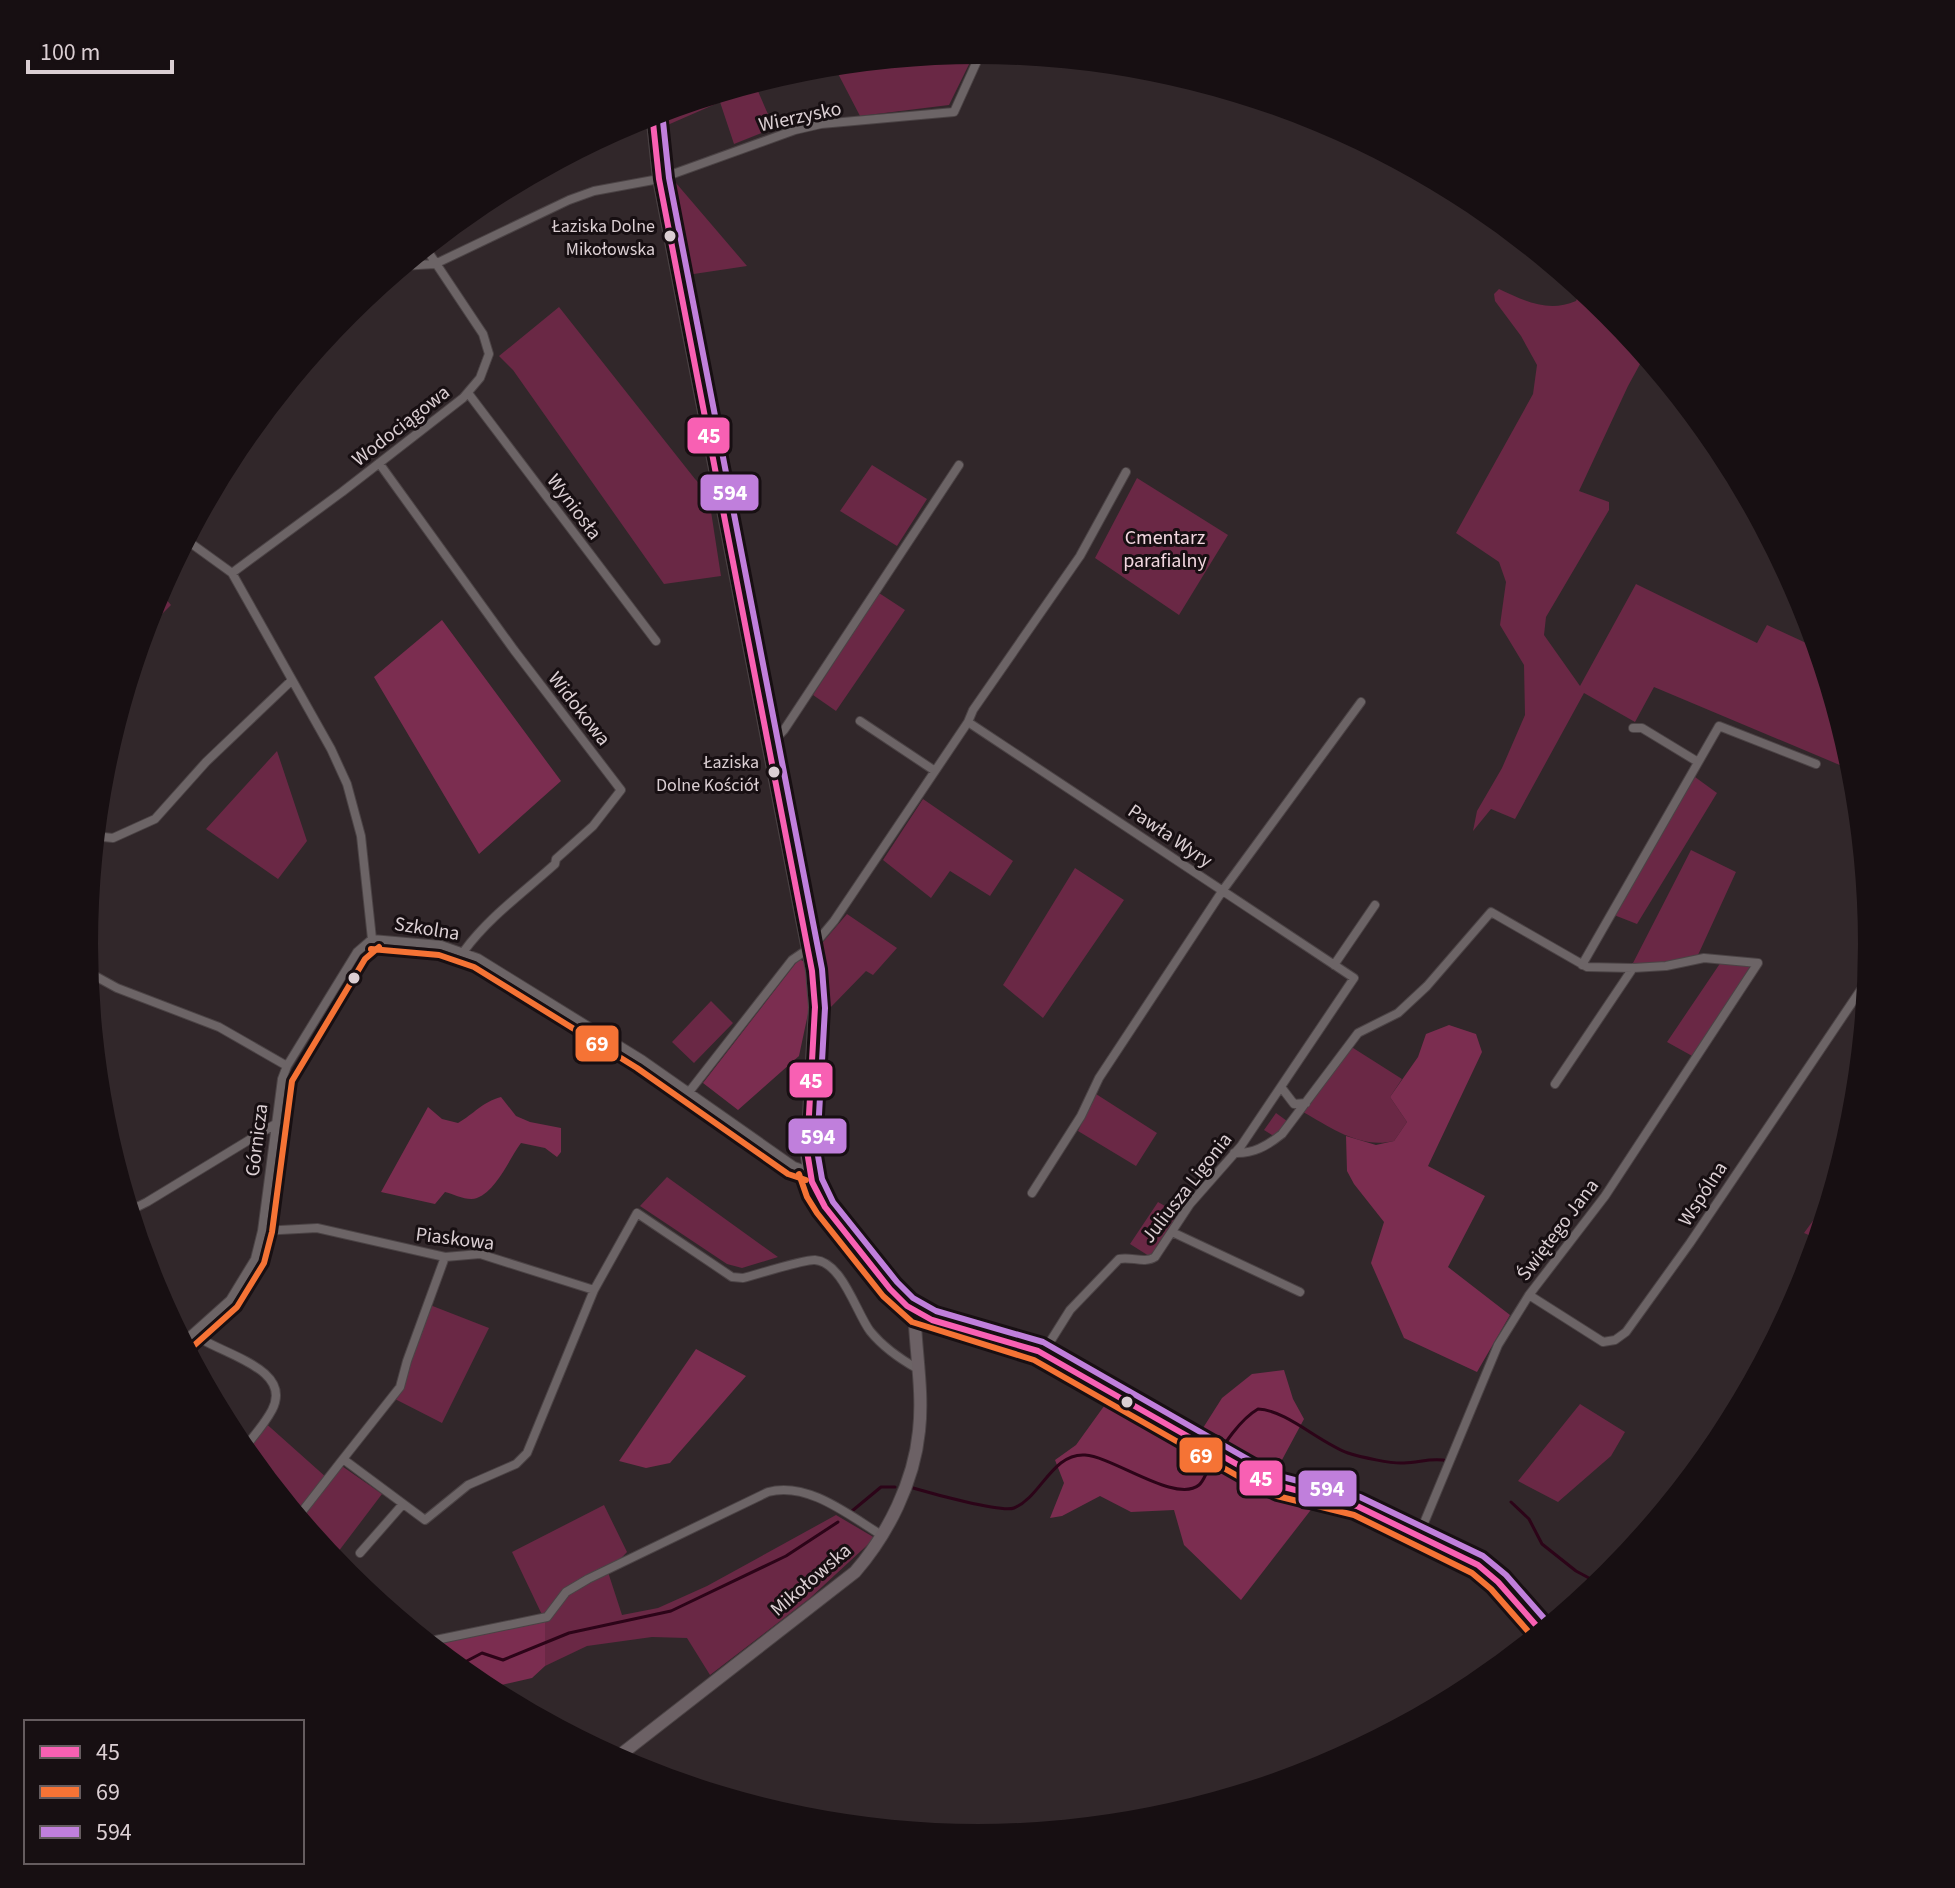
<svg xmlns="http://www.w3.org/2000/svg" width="1955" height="1888" font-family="'Source Sans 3',sans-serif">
  <rect width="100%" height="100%" fill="#31272a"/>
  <path fill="#6a2845" d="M976,50l-27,55 -89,11 -27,-52z
    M754,82l20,46 -40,16 -14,-42 -57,25 -1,-17z
    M676,183l71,83 -60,9 -19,-88z
    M1499,289c26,12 49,24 77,12l5,-12 29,23 35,43 -17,31 -49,105 30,11v8l-63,107 -2,18 36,51 56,-102 121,59 10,-18 50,23 37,123 -200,-84 -19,35 -51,-29 -69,126 -24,-10 -18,22 4,-20 25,-43 23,-53 -1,-50 -24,-40 6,-43 -7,-20 -43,-29 77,-139 4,-29 -16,-29 -26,-35 -1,-7z
    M559,307l136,172 13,13 13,84 -57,8 -151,-214 -14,-14z
    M872,465l55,34 -30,47 -57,-35z
    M1137,478l91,57 -49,80 -84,-57z
    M158,590l13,15 -29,29z
    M879,593l26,17 -69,101 -23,-16z
    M277,751l30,90 -29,38 -72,-50z
    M1695,777l22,16 -80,131 -23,-9z
    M923,799l90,62 -23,35 -40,-25 -19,27 -48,-38z
    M1691,850l45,22 -38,83 -31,8h-34z
    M1075,868l49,32 -81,118 -40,-33z
    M847,914l50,34 -24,27 -7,-4 -36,37 -13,-59z
    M1721,962l30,3 -57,92 -27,-15z
    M711,1001l22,22 -39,40 -22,-21z
    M1350,1046l52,33 -12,18 17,25 -13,19c-34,8 -62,-13 -91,-29z
    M1096,1094l61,39 -21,33 -58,-35z
    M1276,1113l11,8 -12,16 -11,-7z
    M667,1177l111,80 -36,11 -15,-4 -87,-58z
    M1158,1202l21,12 -24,38 -6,4 -19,-12z
    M1826,1203l2,2 -10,34 -14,-6z
    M430,1305l59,23 -47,95 -47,-24z
    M1580,1404l45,28 -14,24 -53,46 -40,-21z
    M262,1420l65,58 12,-14 43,30 -50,66 -91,-111z
    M604,1505l23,47 -19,20 14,43 36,-7 49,-22 129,-71 39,23 -65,60 -100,77 -23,-37 -35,-1 -65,9 -42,20v-45l-33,-69z"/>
  <path fill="#7b2d50" d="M442,620l119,161 -82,73 -105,-177z
    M799,959l6,3 4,47 -10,47 -61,54 -35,-27z
    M1449,1025l27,9 6,18 -54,114 57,30 -37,71 62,48 -33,57 -73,-34 -33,-75 13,-41 -30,-38 -7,-13 -1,-35 30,9 18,-4 13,-19 -17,-25 28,-40 8,-23z
    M501,1097l15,19 14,6 31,6v24l-4,5 -12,-9 -24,-5c-12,16 -24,47 -44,55 -9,4 -23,-4 -32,-6l-10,12 -54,-12 47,-85 14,12 16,4c16,-9 24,-21 43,-26z
    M696,1349l50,27 -76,87 -24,5 -27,-7z
    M1284,1370l9,29 11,20 -28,52 -73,-43 19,-30 30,-24z
    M1107,1402l157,87 53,13 -76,98 -57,-55 -10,-35 -43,2 -31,-16 -38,20 -12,2 14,-35 -9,-23 21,-15z
    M545,1621v45l-13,12 -48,11 -55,-45z"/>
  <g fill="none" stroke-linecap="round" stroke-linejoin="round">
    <path stroke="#2c0418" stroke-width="3" d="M913,1488c17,5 89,25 101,20 27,-11 38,-55 71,-53 29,2 91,49 114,30 5,-4 8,-15 12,-20 12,-19 28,-45 47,-56 28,1 62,34 90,44 12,4 44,11 56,10 15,0 28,-6 44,-2
      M1511,1502l18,17 13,25 34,27 24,13
      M852,1511l29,-24h14
      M459,1669l4,-6 19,-10 21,7 66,-27 102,-22 115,-55 52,-34"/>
    <g stroke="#4b4345" stroke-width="10">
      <path id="street" d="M401,266l34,-2 134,-64 25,-9 65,-12 136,-49 26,-6 133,-12 28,-62
        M468,393l188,248
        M379,463l135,187 107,140 -28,36 -37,33 -1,5c-31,28 -66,53 -91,87
        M185,539l47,34 99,176 16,35 14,52 11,103
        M232,573l110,-81 121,-94 17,-20 9,-24 -6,-20 -58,-87
        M860,721l75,50
        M968,722l386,256 -113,168 -51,58 -35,53c-11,7 -24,-1 -36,2l-49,51 -27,43
        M1633,728h9l56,34
        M769,746l15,-16 175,-265
        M94,836l19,2 42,-19 51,-57 85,-81
        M372,939l69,6 37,13 165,102 151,106 15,5
        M1334,965l41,-60
        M1582,965l137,-239 97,38
        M86,971l31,17 102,39 68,39
        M1555,1084l78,-116
        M1281,1087l13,17 12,-1
        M689,1092l103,-132 22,-15 20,-24 134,-199 5,-12 107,-154 46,-84
        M1234,1153c19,1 33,-7 48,-19l76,-101 40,-20 29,-27 64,-74 96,55 46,1 33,-2 38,-8 54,5 -153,233 -76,99 -31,50 -79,190
        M1032,1193l49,-77 18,-38 124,-188 138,-188
        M129,1211l18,-9 130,-79
        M262,1231l55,-3 128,29 35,-3 114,36
        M1172,1232l128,60
        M445,1257l-38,104 -7,26 -57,72 82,61 43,-35 48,-21 11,-11 67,-163 43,-77 95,64 11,1c13,-3 61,-19 72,-18 27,2 41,52 55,71 13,16 30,28 48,38
        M1529,1295l74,47 12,-2 11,-8 64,-89 178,-264
        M918,1314l120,37 223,127 19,8 77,20 121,59 20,17 44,50
        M193,1334c27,20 101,34 79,76 -8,15 -20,28 -30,41
        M182,1343l48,-43 25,-41 7,-28 20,-152 5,-13 70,-114 15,-13
        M297,1518l46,-59
        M360,1553l43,-49
        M426,1642l121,-25 19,-25 22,-13 180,-87c40,-11 82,24 115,44"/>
    </g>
    <g stroke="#4b4345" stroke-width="14">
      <path id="secondary" d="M615,1759l240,-187c33,-38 59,-90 64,-141 4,-35 -2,-71 -4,-106l3,-11 -28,-25 -65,-82c-11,-18 -18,-35 -18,-56l8,-144 -3,-36 -153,-792 -7,-66"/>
    </g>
    <use href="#street" stroke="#6c6466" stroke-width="8"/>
    <use href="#secondary" stroke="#6c6165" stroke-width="12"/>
    <g stroke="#170f12" stroke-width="12">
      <path id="bus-1" d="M652,113l7,66 153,792 3,36 -8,144 5,31 13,25 65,82 17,17 25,14 106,31 223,127 19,8 77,20 121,59 20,17 44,50"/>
    </g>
    <g stroke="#170f12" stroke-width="12">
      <path id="bus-2" d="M371,949l68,6 35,12 163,101 151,106 18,6
        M799,1174l8,23 10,16 66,83 29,26 122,38 223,127 20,9 77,19 118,58 19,16 43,49
        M189,1350l48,-43 27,-44 8,-31 20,-151 73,-122 14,-12"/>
    </g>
    <g stroke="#170f12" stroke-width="12">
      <path id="bus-3" d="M662,112l7,66 153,791 3,39 -8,142 5,29 11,23 64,80 16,16 23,13 107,31 222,127 18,8 77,20 123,59 23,19 44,50"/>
    </g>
    <use href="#bus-1" stroke="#f860b3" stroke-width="6"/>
    <use href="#bus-2" stroke="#f57335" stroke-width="6"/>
    <use href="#bus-3" stroke="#c07fdc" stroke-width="6"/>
  </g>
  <g fill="#dbcfd3" stroke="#170f12" stroke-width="3">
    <circle cx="670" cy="236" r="7"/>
    <circle cx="774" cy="772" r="7"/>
    <circle cx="354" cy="978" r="7"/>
    <circle cx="1127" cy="1402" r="7"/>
  </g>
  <g text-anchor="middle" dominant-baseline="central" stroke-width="6" stroke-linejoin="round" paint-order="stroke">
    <g font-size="18" fill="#dbcfd3" stroke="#170f12" text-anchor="end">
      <text x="655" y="226">Łaziska Dolne<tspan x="655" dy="23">Mikołowska</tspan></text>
      <text x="759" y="762">Łaziska<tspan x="759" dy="23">Dolne Kościół</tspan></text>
    </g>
    <g font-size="20" fill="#dbcfd3" stroke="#170f12">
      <text transform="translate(800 117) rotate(-12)">Wierzysko</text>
      <text transform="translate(401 426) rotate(-38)">Wodociągowa</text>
      <text transform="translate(574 507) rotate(53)">Wyniosła</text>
      <text transform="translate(579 709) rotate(52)">Widokowa</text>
      <text transform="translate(1170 836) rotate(34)">Pawła Wyry</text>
      <text transform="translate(427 929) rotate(9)">Szkolna</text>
      <text transform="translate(257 1140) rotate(-83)">Górnicza</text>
      <text transform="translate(1187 1188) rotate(-52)">Juliusza Ligonia</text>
      <text transform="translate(1703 1194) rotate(-57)">Wspólna</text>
      <text transform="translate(1558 1230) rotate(-53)">Świętego Jana</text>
      <text transform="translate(455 1239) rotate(7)">Piaskowa</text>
      <text transform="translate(811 1580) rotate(-41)">Mikołowska</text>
    </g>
    <g font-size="20" fill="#f2d7e0" stroke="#170f12">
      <text x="1165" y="538">Cmentarz<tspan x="1165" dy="23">parafialny</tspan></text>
    </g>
  </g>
  <path d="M0 0H1955V1888H0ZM98 944a880 880 0 1 1 1760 0a880 880 0 1 1-1760 0Z" fill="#170f12" fill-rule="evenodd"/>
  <g stroke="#170f12" stroke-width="3">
    <rect x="686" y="416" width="45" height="39" rx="8" fill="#f860b3"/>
    <rect x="699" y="473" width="61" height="39" rx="8" fill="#c07fdc"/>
    <rect x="574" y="1024" width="46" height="39" rx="8" fill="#f57335"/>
    <rect x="788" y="1061" width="46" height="38" rx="8" fill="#f860b3"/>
    <rect x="787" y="1117" width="61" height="38" rx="8" fill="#c07fdc"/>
    <rect x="1178" y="1436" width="46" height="38" rx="8" fill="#f57335"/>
    <rect x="1238" y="1459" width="46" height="38" rx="8" fill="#f860b3"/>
    <rect x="1297" y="1469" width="61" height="39" rx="8" fill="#c07fdc"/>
  </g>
  <g font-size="22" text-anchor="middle" font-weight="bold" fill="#fff">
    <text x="709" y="443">45</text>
    <text x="730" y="500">594</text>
    <text x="597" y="1051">69</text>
    <text x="811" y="1088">45</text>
    <text x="818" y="1144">594</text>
    <text x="1201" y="1463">69</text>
    <text x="1261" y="1486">45</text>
    <text x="1327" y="1496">594</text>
  </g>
  <rect x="24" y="1720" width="280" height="144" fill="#170f12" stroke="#655c5f" stroke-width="2"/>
  <rect x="40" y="1746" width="40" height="12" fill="#f860b3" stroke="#655c5f" stroke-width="2"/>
  <text x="96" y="1760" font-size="24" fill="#dbcfd3">45</text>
  <rect x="40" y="1786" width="40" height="12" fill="#f57335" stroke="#655c5f" stroke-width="2"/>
  <text x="96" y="1800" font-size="24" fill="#dbcfd3">69</text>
  <rect x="40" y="1826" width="40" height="12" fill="#c07fdc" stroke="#655c5f" stroke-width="2"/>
  <text x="96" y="1840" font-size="24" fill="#dbcfd3">594</text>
  <path d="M28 60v12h144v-12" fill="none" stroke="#dbcfd3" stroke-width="4"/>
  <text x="40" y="60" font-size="24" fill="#dbcfd3" stroke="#170f12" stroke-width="6" paint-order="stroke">100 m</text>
</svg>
